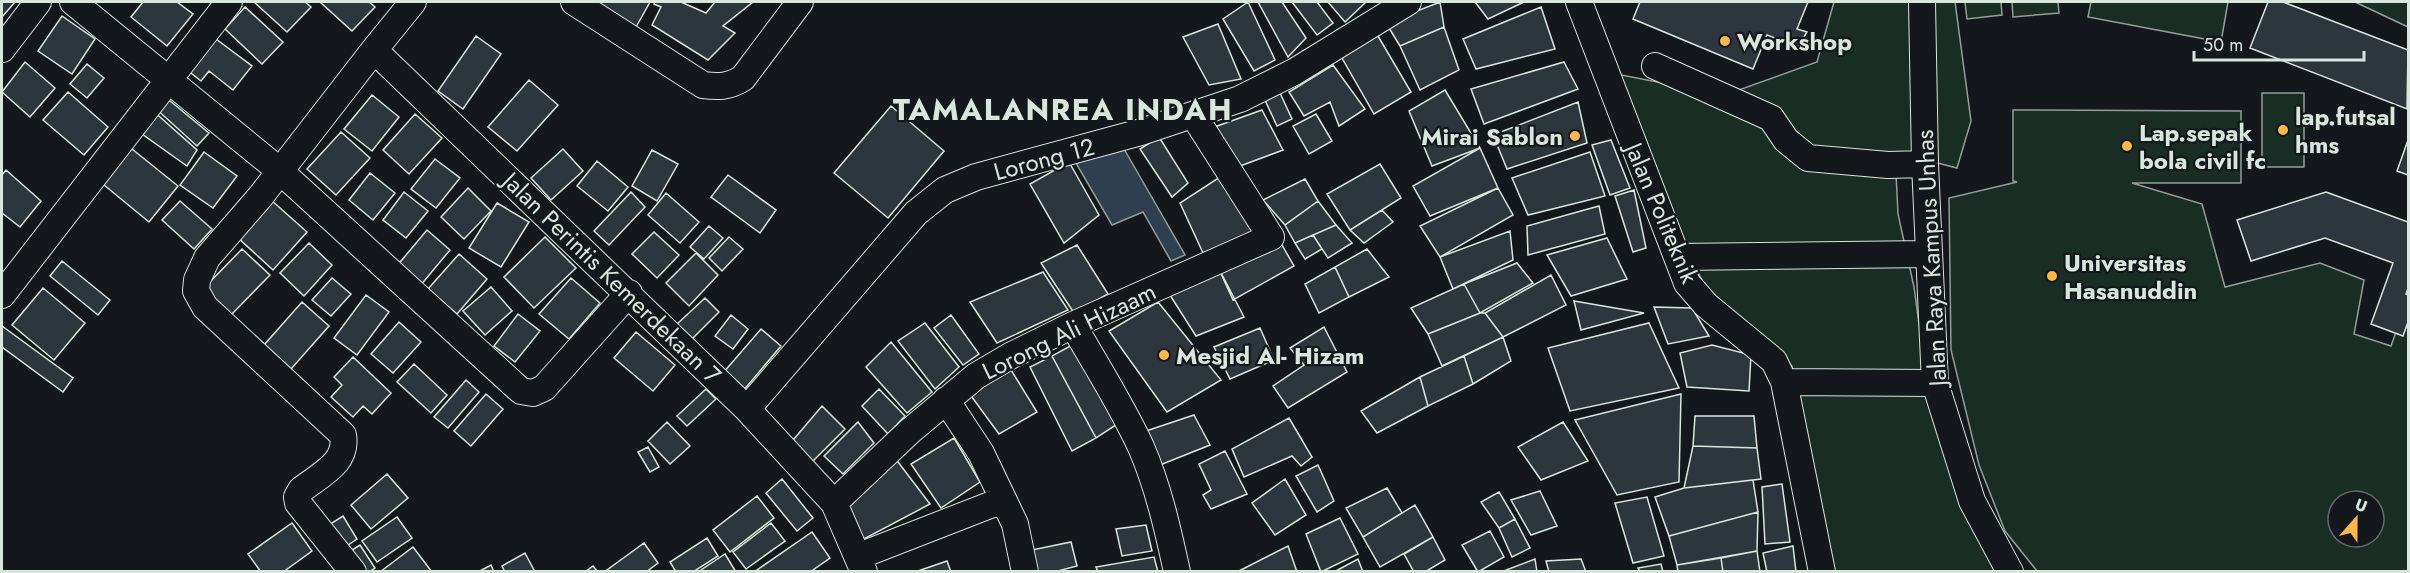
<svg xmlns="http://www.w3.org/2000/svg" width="2410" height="573" font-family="Jost,sans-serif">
  <rect width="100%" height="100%" fill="#14181c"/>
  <path fill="#1a2d24" stroke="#939e99" stroke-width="1.5" fill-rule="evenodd" d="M1834,2h121l16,119 -14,47 -62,-16 3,62 16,73 14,104 78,180h-179l-35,-205 -44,-43 -41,-34 -39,-71 -52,-144 109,21 92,-33z
    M1965,2h36l1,13 -35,4z
    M2012,2h46l1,11 -46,4z
    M2091,2h137l-7,40 -133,-25z
    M2355,2h53v25z
    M2262,93h42v74h-42z
    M2013,110l228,1v72h-109l70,21 23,83 95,-24 44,17 -10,54 37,12 17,-48v273h-371l-32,-40 -26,-66 -28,-115 -2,-152 68,-16 -4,-1zM2338,501h36v36h-36z"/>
  <path fill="#2f3f4d" stroke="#939e99" stroke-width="1.5" d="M1120,142l65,113 -14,6 -28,-49 -31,13 -39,-67z"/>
  <path fill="#2c363c" stroke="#d8e6dc" stroke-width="1.5" d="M2,2h13l-13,15z
    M143,2h34l16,12 -26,32 -36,-29z
    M254,2h51l6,5 -24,25z
    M320,2h49l6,5 -23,24z
    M596,2h54l-14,25z
    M655,2h26l25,11 9,-11h38l-30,24 12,7 -27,27 -56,-35 9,-18 -7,-3z
    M1248,2l27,58 -21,11 -31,-52z
    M1258,2h24l24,36 -18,19z
    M1292,2h25l16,21 -16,12z
    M1328,2h38l-21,20z
    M1440,2l4,25 -44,19 -14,-23z
    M1475,2h49l-36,17z
    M1640,2h168l-11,27 10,3 -9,15 -31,-12 -14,34 -120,-50z
    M2268,2h15l125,48 -1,59 -157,-61z
    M245,7l38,35 -21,22 -37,-35z
    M1541,7l14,42 -79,20 -13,-30z
    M62,16l33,23 -23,35 -34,-23z
    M1218,24l23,55 -32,6 -26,-48z
    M1444,27l15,43 -39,20 -20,-44z
    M1375,31l36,61 -37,22 -36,-63z
    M212,36l40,30 -19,24 -24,-19 -8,10 -15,-12z
    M476,36l25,18 -38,55 -25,-18z
    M25,62l30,26 -25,29 -28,-25z
    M1564,62l14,27 -94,35 -13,-35z
    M87,64l17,14 -17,20 -17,-14z
    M1333,65l32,44 -26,17 -9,-24 -26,14 -15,-24z
    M529,80l29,25 -41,46 -29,-24z
    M1445,90l35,58 -48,18 -23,-55z
    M68,92l40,35 -24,28 -41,-35z
    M1280,93l12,26 -15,7 -12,-26z
    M372,95l27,22 -27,34 -28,-22z
    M164,96l45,37 -12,13 -43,-39z
    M1578,102l9,41 -80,26 -14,-34z
    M891,106l53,45 -56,67 -54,-45z
    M151,109l46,41 -10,16 -52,-37z
    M1262,110l21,40 -51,19 -23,-40z
    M415,114l27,24 -33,36 -26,-24z
    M1316,114l16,27 -23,13 -16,-28z
    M341,132l29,26 -34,37 -29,-26z
    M1159,137l29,46 -16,14 -32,-48z
    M1611,140l19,48 -20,7 -18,-50z
    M2408,140v35l-11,-4z
    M127,145l51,41 -29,36 -51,-42z
    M1480,148l18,40 -68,28 -17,-30z
    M563,149l20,22 -32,29 -20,-22z
    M652,150l26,14 -21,37 -25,-15z
    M204,152l33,24 -24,32 -33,-23z
    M1590,152l15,44 -77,19 -16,-37z
    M435,159l25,19 -24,30 -25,-19z
    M597,161l31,26 -20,24 -31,-25z
    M1069,162l30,53 -35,28 -34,-59z
    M1380,164l21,34 -51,32 -23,-36z
    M6,170l35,31 -21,26 -18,-14v-38z
    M370,173l25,20 -22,27 -24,-20z
    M728,175l48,35 -16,23 -49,-36z
    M1223,175l34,55 -53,25 -24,-52z
    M1305,179l13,22 -33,24 -22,-25z
    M468,188l23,23 -27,28 -23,-22z
    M1498,188l15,27 -73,42 -20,-31z
    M1634,190l12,58 -13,4 -18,-56z
    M404,192l24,19 -22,27 -23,-18z
    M631,192l14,15 -36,38 -15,-14z
    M2326,192l82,30v66l-2,6 2,1v27l-5,14 -32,-12 22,-61 -68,-25 -74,23 -14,-41z
    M666,193l33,29 -19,21 -32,-28z
    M270,199l37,33 -34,38 -37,-34z
    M180,201l32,28 -18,20 -32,-29z
    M1318,201l18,24 -41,18 -10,-18z
    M497,203l32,19 -28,45 -32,-19z
    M1599,206l6,28 -77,21 -1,-29z
    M1382,210l11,12 -29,21 -14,-13z
    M1336,225l16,18 -24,15 -15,-23z
    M709,226l14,12 -19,21 -14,-12z
    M427,230l23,20 -30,36 -24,-19z
    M1510,231l3,29 -60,29 -13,-32z
    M654,232l25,23 -22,23 -25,-24z
    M1313,235l9,14 -17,10 -10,-16z
    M545,237l31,31 -42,40 -30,-31z
    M729,237l14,12 -21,22 -13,-13z
    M1278,238l16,28 -61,34 -15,-33z
    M1607,238l20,41 -56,17 -24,-41z
    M309,243l23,22 -28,31 -24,-23z
    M1077,245l31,49 -34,19 -33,-50z
    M242,249l28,26 -39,40 -27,-27z
    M1367,249l22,28 -40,20 -14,-30z
    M696,253l22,22 -29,31 -23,-23z
    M459,254l28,25 -30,35 -29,-25z
    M62,261l48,39 -12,15 -48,-39z
    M1517,263l16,20 -53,30 -16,-29z
    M1218,267l26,50 -48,19 -28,-44z
    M1335,267l14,30 -30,16 -14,-29z
    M1043,272l25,38 -71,33 -27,-41z
    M1551,275l15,30 -63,32 -18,-24z
    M332,278l19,16 -20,22 -19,-16z
    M571,278l29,25 -31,36 -30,-25z
    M1464,284l16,29 -52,21 -17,-26z
    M491,287l21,24 -27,24 -22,-24z
    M43,288l42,35 -31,37 -42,-35z
    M366,295l23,17 -32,43 -23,-17z
    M705,298l14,14 -28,28 -15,-15z
    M1574,301l70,12 -63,17z
    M302,302l27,24 -38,43 -27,-24z
    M1158,302l63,78 -54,32 -58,-81z
    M1654,307l38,1 17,28 -41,8z
    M1480,313h5l18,24 -61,29 -14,-32z
    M518,314l22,17 -25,31 -21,-16z
    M731,315l17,14 -15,20 -18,-13z
    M951,315l28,39 -16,11 -29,-37z
    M399,322l22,20 -28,31 -22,-19z
    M925,323l34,44 -24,22 -37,-48z
    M1649,323l30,65 -109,23 -22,-63z
    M2,326l71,52 -10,14 -61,-45z
    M1324,327l23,45 -59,36 -15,-22 31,-21 -14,-17z
    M1260,328l14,32 -44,19 -16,-32z
    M761,329l20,17 -38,45 -20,-18z
    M636,332l39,33 -22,26 -39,-33z
    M1503,337l8,24 -38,23 -9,-28z
    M891,342l41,50 -25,21 -41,-46z
    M1072,345l47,78 -23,15 -44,-82z
    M1712,345l39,10 -2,36 -62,-4 -7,-34z
    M1052,356l44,82 -24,13 -42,-84z
    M1464,356l9,28 -45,22 -8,-29z
    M353,357l38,36 -19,21 -9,-8 -10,11 -22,-20 11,-12 -8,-8z
    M414,364l33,31 -16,18 -34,-31z
    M1008,365l29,47 -38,22 -33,-45z
    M1420,377l8,29 -51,27 -16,-22z
    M466,380l13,12 -31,36 -14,-11z
    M706,389l10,10 -29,27 -10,-10z
    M879,389l26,27 -17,18 -26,-28z
    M486,394l17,15 -32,37 -17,-15z
    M1681,394l-2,88 -62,13 -42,-75z
    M822,406l23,23 -37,37 -20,-20z
    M1194,415l16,30 -55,22 -12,-35z
    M1695,416h59l3,32 -64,-2z
    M1289,418l23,39 -11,9 -9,-10 -48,21 -12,-28z
    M667,422l23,24 -20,18 -22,-23z
    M858,422l16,21 -31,31 -19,-18z
    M1563,422l25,39 -47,19 -23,-33z
    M954,438l26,44 -39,26 -30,-44z
    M1693,446l64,2 4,31 -77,9z
    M648,447l11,20 -9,5 -12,-20z
    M1225,451l22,43 -36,15 -8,-14 8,-5 -12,-26z
    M895,458l35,46 -68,36 -19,-40z
    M1318,465l16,36 -17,11 -21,-36z
    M387,474l21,24 -37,31 -20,-24z
    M782,479l31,39 -16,13 -31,-38z
    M1285,479l21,36 -31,20 -23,-32z
    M1753,480l5,32 -89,24 -14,-39 29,-9z
    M1782,484l8,58 -25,2 -3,-57z
    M1387,488l15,25 -39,24 -17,-29z
    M1540,491l17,35 -26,9 -20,-35z
    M1499,492l16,27 -16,9 -18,-26z
    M757,496l17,22 -44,34 -17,-22z
    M1647,497l17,59 -31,7 -18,-60z
    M1415,505l18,32 -53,30 -17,-30z
    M1758,512l-1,39 -80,14 -8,-29z
    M343,516l14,23 -18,12 -15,-23z
    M397,517l15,21 -35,24 -15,-21z
    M1340,518l18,36 -37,18 -15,-38z
    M1515,519l15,29 -18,9 -13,-29z
    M292,523l20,28 -29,21h-22l-13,-18z
    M771,523l14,18 -39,28 -13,-17z
    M1146,525l6,26 -30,5 -6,-27z
    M1490,531l14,26 -26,15 -16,-27z
    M812,532l18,26 -20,14h-56z
    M1433,537l12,23 -20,12h-11l-10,-18z
    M707,538l11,18 -25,16h-17l-6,-10z
    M1071,542l6,24 -23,6h-24l-3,-21z
    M644,543l14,20 -12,9h-38l-1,-2z
    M360,545l15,23 -6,4h-10l-12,-19z
    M1288,546l9,26h-60z
    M1793,546l3,26h-29l-4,-19z
    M413,547l19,25h-52z
    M1757,551l3,21h-37l-2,-14z
    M525,553l10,19h-30l-3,-6z
    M725,554l11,18h-38z
    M1154,557l4,15h-60l-2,-5z
    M1721,558l2,14h-45l-1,-7z
    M1358,559l5,13h-29z
    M1535,559l2,13h-36z
    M1581,559l5,13h-37l-3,-11z
    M947,561l4,11h-36z
    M1661,564l2,8h-23l-2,-4z
    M491,565l3,7h-16z
    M593,566l5,6h-13z"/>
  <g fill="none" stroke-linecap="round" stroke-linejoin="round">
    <g stroke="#d8e6dc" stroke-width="28">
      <path id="minor" d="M73,2l207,169 241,220 12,2 11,-5 85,-95
        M413,2l-39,48 373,359 87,94 30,69
        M574,2l129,83c16,2 26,2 40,-7l57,-76
        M1579,2l108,281 19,22 68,56 10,21 38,190
        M1922,2l3,162 10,219 37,118 38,71
        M2,49l36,-47
        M1655,66l116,52 15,22 22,18 80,7 37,-1
        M1677,257l252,-3
        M2,295l227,-293
        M1073,325c23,40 48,79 68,122 17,39 27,83 36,125
        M1784,382l151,1
        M946,400l35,53 34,71 10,48
        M747,409l169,-196 29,-23 31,-13 165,-45 99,-33 54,-27 114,-70
        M834,503l76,-72 66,-55 34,-20 63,-31 198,-88 -77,-121
        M859,556l144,-56
        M353,572l-55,-69 -1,-6 4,-7c20,-16 47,-27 42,-55l-138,-128 -9,-16 1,-11 10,-22 53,-61 114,-147"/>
    </g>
    <use href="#minor" stroke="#14181c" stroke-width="26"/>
  </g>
  <g fill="#ffb74d" stroke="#14181c" stroke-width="2">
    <circle cx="1725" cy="41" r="6"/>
    <circle cx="2283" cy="130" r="6"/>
    <circle cx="1575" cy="136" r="6"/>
    <circle cx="2127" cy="146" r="6"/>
    <circle cx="2052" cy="276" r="6"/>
    <circle cx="1164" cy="355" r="6"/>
  </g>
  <g text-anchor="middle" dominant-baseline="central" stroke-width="4.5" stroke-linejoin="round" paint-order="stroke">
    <g font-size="24" font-weight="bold" fill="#d8e6dc" stroke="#14181c" text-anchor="start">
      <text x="1737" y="41">Workshop</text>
      <text x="2295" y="116">lap.futsal<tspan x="2295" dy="28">hms</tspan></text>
      <text x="2139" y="132">Lap.sepak<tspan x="2139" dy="28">bola civil fc</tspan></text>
      <text x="1563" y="136" text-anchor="end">Mirai Sablon</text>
      <text x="2064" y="262">Universitas<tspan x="2064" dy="28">Hasanuddin</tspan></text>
      <text x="1176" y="355">Mesjid Al- Hizam</text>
    </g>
    <g font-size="24" fill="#d8e6dc" stroke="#14181c">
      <text transform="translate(1044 159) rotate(-15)">Lorong 12</text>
      <text transform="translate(1662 213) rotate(67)">Jalan Politeknik</text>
      <text transform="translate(1931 258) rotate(-93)">Jalan Raya Kampus Unhas</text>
      <text transform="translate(612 278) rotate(44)">Jalan Perintis Kemerdekaan 7</text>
      <text transform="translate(1069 331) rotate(-26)">Lorong Ali Hizaam</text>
    </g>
    <g font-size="30" font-weight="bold" letter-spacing="1.5" fill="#d8e6dc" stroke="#14181c">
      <text x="1063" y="109">TAMALANREA INDAH</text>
    </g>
  </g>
  <rect width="2410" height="573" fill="none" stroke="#d8e6dc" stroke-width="6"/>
  <g transform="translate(2356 519) rotate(21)"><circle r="28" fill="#14181c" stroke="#626a69" stroke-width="1.5"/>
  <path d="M0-4.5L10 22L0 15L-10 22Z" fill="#ffb74d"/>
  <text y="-9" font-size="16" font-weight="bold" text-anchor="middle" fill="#d8e6dc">U</text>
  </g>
  <path d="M2194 51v9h170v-9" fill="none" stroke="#d8e6dc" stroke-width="3"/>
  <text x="2203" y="51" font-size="18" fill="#d8e6dc" stroke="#14181c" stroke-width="4.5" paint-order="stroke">50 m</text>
</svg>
